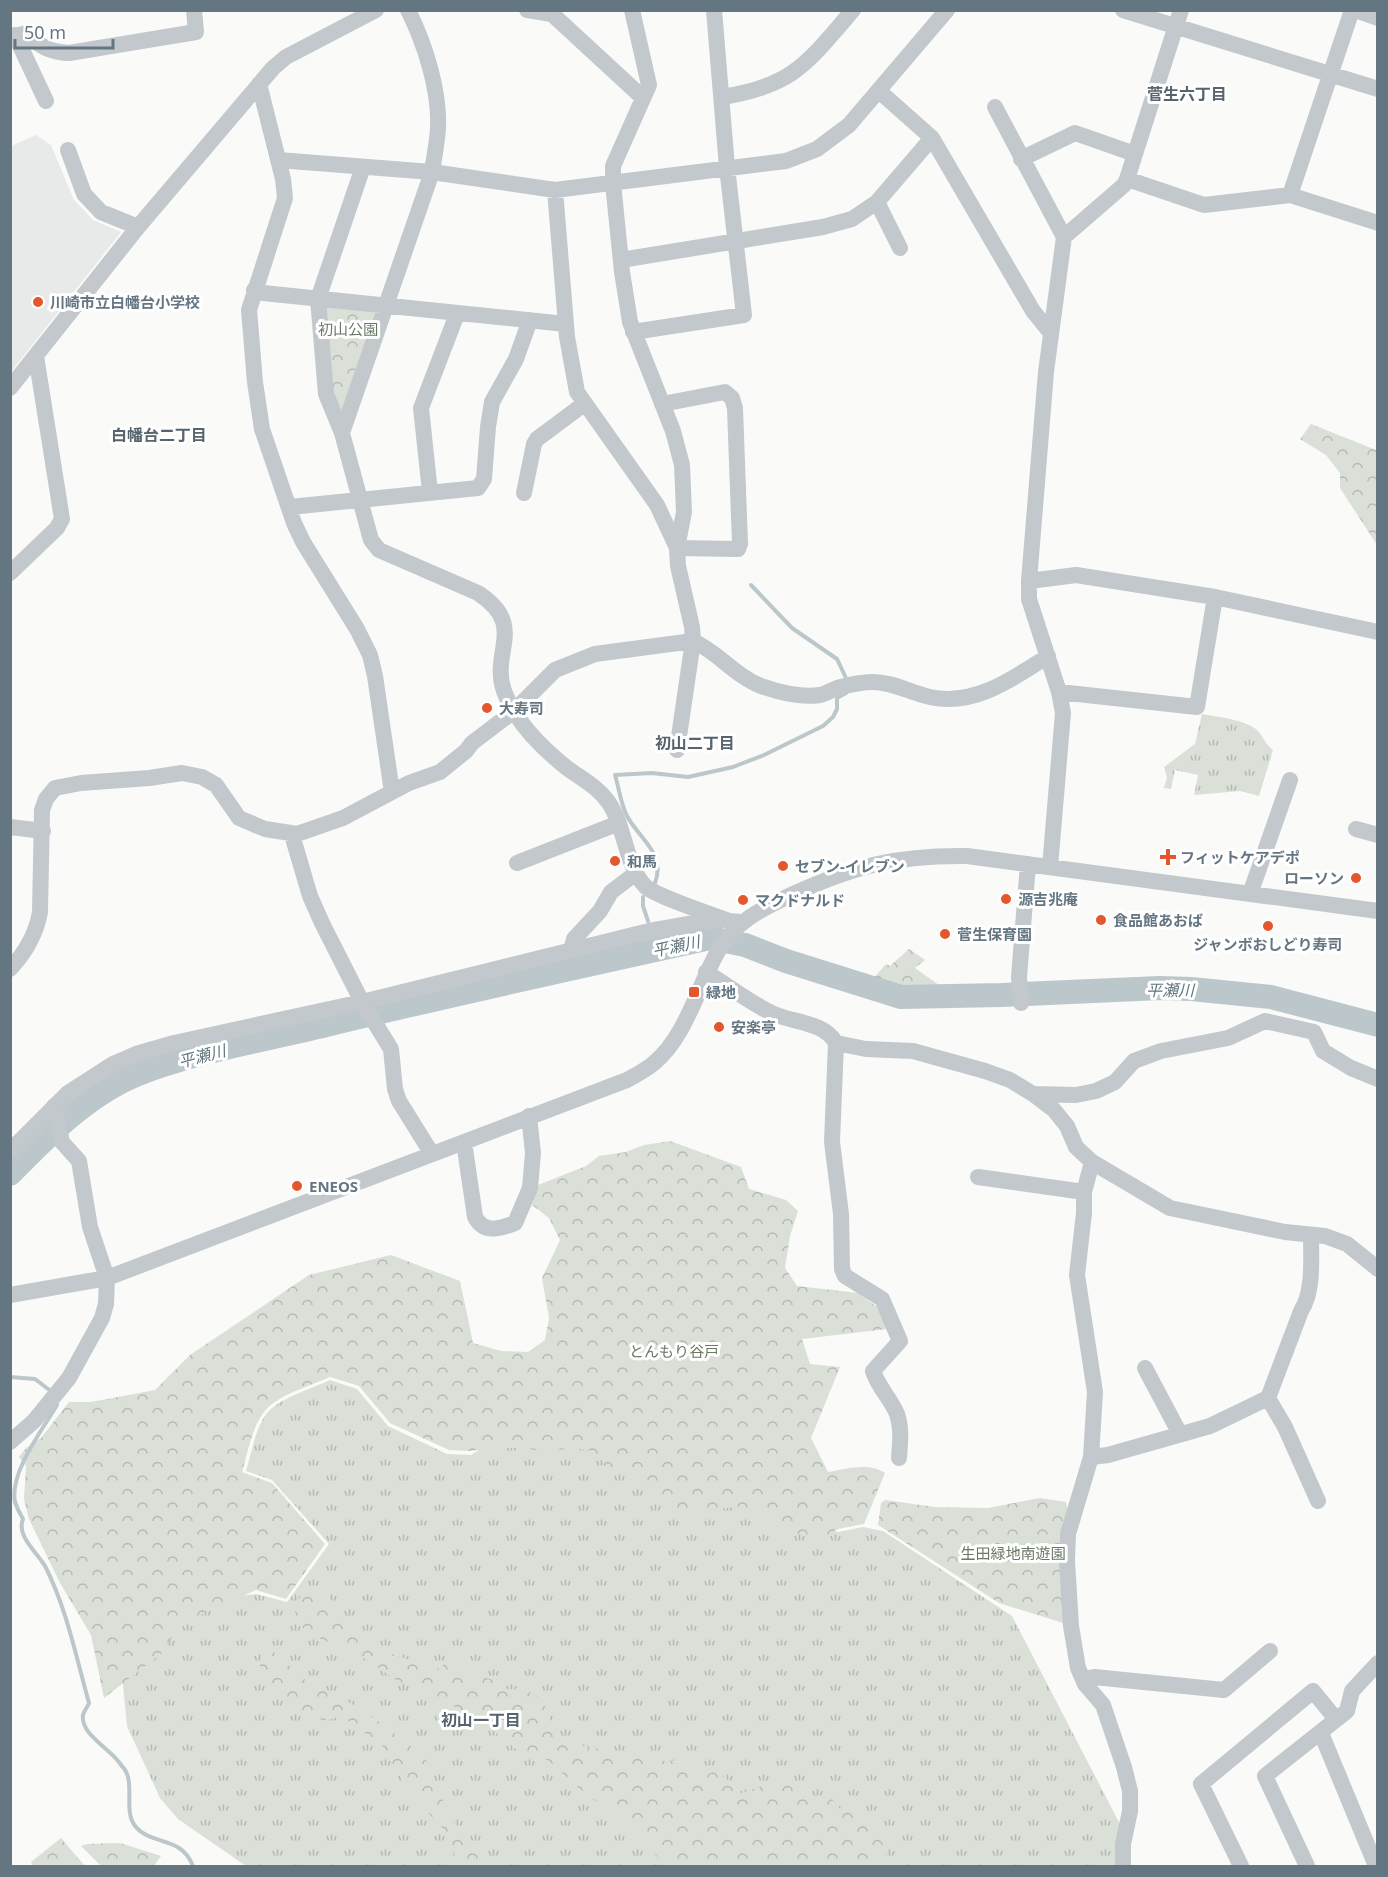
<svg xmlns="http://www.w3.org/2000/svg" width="1388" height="1877" font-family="'Noto Sans','Noto Sans JP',sans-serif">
  <defs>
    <pattern id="grass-tufts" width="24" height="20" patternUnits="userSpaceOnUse" patternTransform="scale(1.5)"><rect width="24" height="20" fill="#dadfd7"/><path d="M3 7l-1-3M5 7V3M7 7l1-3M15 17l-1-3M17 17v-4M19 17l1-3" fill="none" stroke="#b4b9b4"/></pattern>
    <pattern id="forest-crowns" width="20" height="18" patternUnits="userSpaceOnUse" patternTransform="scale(1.5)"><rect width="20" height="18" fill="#dadfd7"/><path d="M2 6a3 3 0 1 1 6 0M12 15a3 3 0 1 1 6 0" fill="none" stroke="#b4b9b4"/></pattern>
  </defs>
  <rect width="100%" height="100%" fill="#fafaf8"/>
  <path fill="#e8e9e9" d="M36,135l15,10 23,55 19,20 28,12 -110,140v-226z"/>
  <path fill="url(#grass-tufts)" d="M1202,714c15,3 46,6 56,17 7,8 6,12 15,19l-14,46 -19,-5 -46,4 4,-20 -23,-5 -4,19 -7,-1 3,-10 -3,-11 31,-23z
    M330,1380l27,9 31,37 59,28 24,1 22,-13 108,-7 146,68 91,29 25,-5 20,4 129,85 110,212 -4,38h-872l-68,-47 -18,-21 -33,-72 -6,-61 56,-62 79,-9 31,8 42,-58 -57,-64 -26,-9c6,-19 9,-42 21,-58 11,-14 46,-25 63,-33z"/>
  <path fill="url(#forest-crowns)" d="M324,307l52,2 -32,105 -6,-1 -8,-28z
    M1311,424l65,26 1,-3v98l-37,-57v-15l-14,-18 -26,-16z
    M909,949l16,11 -10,8 24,17 -51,2 -17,-6 15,-17 4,2z
    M670,1141l71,26 8,22 37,11 12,11 -8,25 -5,32 12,18 61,7 18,13 11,23 -85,10 8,25 30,3 -29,71 17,34c19,-3 40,-10 57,1l-21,51 -26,5 -22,12 -37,-15 -35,-20 -58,7 -14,-7 -22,-20 -45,-22 -12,-13 -19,-3 -31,4 -17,-4h-31l-25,3 -21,-1 -59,-27 -31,-37 -29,-9c-18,8 -39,14 -55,25 -22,14 -26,47 -33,70l30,11 53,61 -39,55 -30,-9 -69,31 -19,21 -6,11 -58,45 -13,-63 -31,-52 -31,-64 -5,-20 2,-33 -7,-9 7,-9 15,-10 28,-36h22l64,-12 35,-35 119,-80 82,-20 69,26 13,62 28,8 27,1 17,-12 4,-22 -7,-40 18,-38 -11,-22 -17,-13 6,-20 48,-19 13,-10 27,-4 18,-7z
    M1040,1498l26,4 2,9 -5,112 -64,-20 -121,-78 3,-22 4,-3 50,7 53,1z
    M304,1592l22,1 39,52 45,15 16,10 14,-2 7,-7 34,16 13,3 8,9c61,-2 33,34 67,52 17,8 36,8 54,11 8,2 15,6 23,8 27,4 37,-7 59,16l11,-6 13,11 9,13 35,-11 23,3 15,13 18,-4 11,14 18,2 18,25 10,11 1,12 -7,7h-214l-54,-56 -22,-12 -42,-38 -26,-6 -27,-22 -60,-37 -21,-10 -15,-3 -32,-22 -46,-21 -24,-15 -3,-19z
    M268,1647l42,37 42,20 29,19 43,34 16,38 23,45 26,26h-27l-12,-18 -8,-21 -31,-32 -29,-50 -41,-29c-5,1 -12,5 -18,4 -20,-5 -60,-30 -63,-52 -1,-9 3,-15 8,-21z
    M61,1838l24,28h-52l-2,-4z
    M120,1843l41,13 -7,10h-53l-20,-20 6,-2z"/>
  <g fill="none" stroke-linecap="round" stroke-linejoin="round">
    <path stroke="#bbc7cb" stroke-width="4" d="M751,585l41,43 45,31 9,19
      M655,883c11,-30 -15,-43 -28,-67 -6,-11 -8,-28 -12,-41l37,-2 36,4 45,-10 31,-12 59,-29 10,-9 4,-8v-11l9,-5
      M643,897v9l5,15
      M655,941l3,9
      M10,1377l25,2 17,13
      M57,1405c-14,24 -48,68 -42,97 2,6 5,12 8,17 -7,17 14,33 22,47 22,43 31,91 44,137 -1,3 -5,8 -6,12 -3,20 30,35 38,50 3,3 6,8 7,12 4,15 -3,36 7,49 16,20 46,9 58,40"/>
    <path stroke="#bbc7cb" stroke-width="24" d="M10,1174c37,-38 78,-80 128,-100 59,-23 127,-34 188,-49 128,-31 256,-59 384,-87l35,7 41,16 115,36 101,-2 158,-7 31,1 80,8 107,28"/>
    <path stroke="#c3c8cc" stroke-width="16" d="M527,10l25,4
      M552,10v4l90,83
      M632,10l17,75 -36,81v17l9,89 8,50 43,109 9,34 2,47 -7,36 1,18 14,61 1,14 -16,109
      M1123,10l255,79
      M1355,10l23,8
      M15,35l31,66
      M10,37l17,-4c12,14 24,19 42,20l127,-21 -2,-22
      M259,84l24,95 2,19 -36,112 6,72 7,47 32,94 9,19 54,87 13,26 5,21 17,116
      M879,91l53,47 101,173 17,21
      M722,97c72,-11 86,-35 131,-87
      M995,107l69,130 -18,135 -17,209v18l30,93 4,21 -13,154
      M68,150l16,44 17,18 37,15
      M1021,159l54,-26 60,21
      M278,160l154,12 123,18 231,-29 31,-12 32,-24 98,-115
      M363,167l-45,132 8,95 16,39 29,107 8,10 99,43c50,33 12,58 26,98 11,30 39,58 63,77 15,11 31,19 42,35 16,23 17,64 36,83 10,10 68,29 84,35l12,1
      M1127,179l77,26 86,-10 88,28
      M555,190l12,147 10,55 80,113 20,43 61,1 2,-5 -5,-136 -3,-10 -7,-6 -63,12
      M1290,195l62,-185
      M877,202l23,46
      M1064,237l60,-52 3,-6 54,-169
      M621,260l202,-33 29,-8 25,-17 55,-64
      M254,290l9,3 303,31
      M633,332l111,-17 -17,-148 -13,-157
      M10,388l128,-161 135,-159 13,-11 90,-47
      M342,433l90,-261c2,-14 5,-29 6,-43 2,-38 -13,-85 -30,-119
      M430,492l-9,-84 36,-94
      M524,493l10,-49 3,-5 47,-35
      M290,507l188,-19 6,-9 4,-52 4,-25 24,-43 14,-39
      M10,573l47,-45 5,-9 -26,-163
      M1029,581l47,-6 139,22 163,35
      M1059,692l138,15 18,-110
      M10,827l33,4
      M1356,829l22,6
      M292,835l18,61 12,27 40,79 29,47 4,40 4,12 33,53
      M517,863l102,-40
      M1250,894l40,-114
      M571,950l3,-11 26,-28 11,-19 25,-19
      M10,969c16,-17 26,-34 30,-57l2,-102 4,-11 9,-11 26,-5 68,-5 33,-5 20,4 14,8 23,33 26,11 32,5 46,-16 66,-35 31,-11 26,-21 6,-8 42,-32 41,-41 40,-16 98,-13c25,11 42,35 68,45 16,6 41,12 59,9 6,-1 11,-5 17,-7 11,-3 24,-6 36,-6 20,0 38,11 57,15 44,10 84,-19 118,-41
      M706,972c21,13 47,33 68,42 21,9 50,8 62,29l-4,99 9,72 1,55 3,7 37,23 18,42 -27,30c5,16 18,28 24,43 5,14 3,29 2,44
      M1021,1003l-2,-26 9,-113
      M836,1043l30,6 47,2 72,20 25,9 23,14 21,16 13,16 9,21 16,15 78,46 115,24 40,4 22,8 31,25
      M1033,1094l43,1 20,-4 19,-9 19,-21 27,-10 67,-13 37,-17 49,11 9,19 28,17 27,11
      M464,1142l11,75c9,17 25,12 40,6l15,-35 3,-35 -4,-37
      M10,1151l58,-58 45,-29 23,-10 38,-11 188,-41 287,-71 51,-9 19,-1
      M1092,1162l-8,30v21l-7,62 18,117 -4,65 -23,77 -1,27 4,65 7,42 7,16 18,21 21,62 6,24v20l-7,33v22
      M978,1177l106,15
      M1311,1235c0,24 3,56 -10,76l-33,87 17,29 33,74
      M10,1295l97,-17 520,-198c9,-5 19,-10 27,-17 31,-25 44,-76 63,-110 16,-30 44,-44 74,-58 63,-29 106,-40 176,-39l411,55
      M1145,1368l35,66
      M10,1442l24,-21 35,-43 33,-60 4,-14 1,-26 -17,-51 -11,-66 -17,-19 -8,-36
      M1091,1457l17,-2 102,-29 58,-28
      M1083,1679l11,-2 130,13 46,-39
      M1321,1733l55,133
      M1241,1866l-40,-82 112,-93 22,27
      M1307,1866l-42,-90 82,-65 5,-20 26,-28"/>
  </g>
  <g fill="#e4572e" stroke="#fff" stroke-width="2">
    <circle cx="38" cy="302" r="6"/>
    <circle cx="487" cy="708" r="6"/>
    <path d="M1165 848h6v6h6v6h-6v6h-6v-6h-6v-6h6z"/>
    <circle cx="615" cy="861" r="6"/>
    <circle cx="783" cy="866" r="6"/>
    <circle cx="1356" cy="878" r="6"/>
    <circle cx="1006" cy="899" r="6"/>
    <circle cx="743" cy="900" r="6"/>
    <circle cx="1101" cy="920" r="6"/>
    <circle cx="1268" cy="926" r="6"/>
    <circle cx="945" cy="934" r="6"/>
    <rect x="688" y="986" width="12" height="12" rx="3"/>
    <circle cx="719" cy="1027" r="6"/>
    <circle cx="297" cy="1186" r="6"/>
  </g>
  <g text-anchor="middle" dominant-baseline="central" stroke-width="6" stroke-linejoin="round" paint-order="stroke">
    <g font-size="15" font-weight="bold" fill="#657683" stroke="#fff" text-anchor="start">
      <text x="50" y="302">川崎市立白幡台小学校</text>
      <text x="499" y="708">大寿司</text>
      <text x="1180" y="857">フィットケアデポ</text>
      <text x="627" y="861">和馬</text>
      <text x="795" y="866">セブン-イレブン</text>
      <text x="1344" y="878" text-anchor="end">ローソン</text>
      <text x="1018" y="899">源吉兆庵</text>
      <text x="755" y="900">マクドナルド</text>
      <text x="1113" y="920">食品館あおば</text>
      <text x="957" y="934">菅生保育園</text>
      <text x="1268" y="944" text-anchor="middle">ジャンボおしどり寿司</text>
      <text x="706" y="992">緑地</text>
      <text x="731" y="1027">安楽亭</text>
      <text x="309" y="1186">ENEOS</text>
    </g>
    <g font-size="15" fill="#687a64" stroke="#fff">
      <text x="348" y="329">初山公園</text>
      <text x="674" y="1351">とんもり谷戸</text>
      <text x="1013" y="1553">生田緑地南遊園</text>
    </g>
    <g font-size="16" font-weight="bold" fill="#57646e" stroke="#fff">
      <text x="1187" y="94">菅生六丁目</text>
      <text x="159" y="435">白幡台二丁目</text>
      <text x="695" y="743">初山二丁目</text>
      <text x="481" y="1720">初山一丁目</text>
    </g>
    <g font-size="16" font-style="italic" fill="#60757c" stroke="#fff">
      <text transform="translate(676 946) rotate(-12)">平瀬川</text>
      <text x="1170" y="990">平瀬川</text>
      <text transform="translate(202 1056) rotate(-15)">平瀬川</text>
    </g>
  </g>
  <rect width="1388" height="1877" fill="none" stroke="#657683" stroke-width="24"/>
  <path d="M15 39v9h98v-9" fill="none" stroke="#657683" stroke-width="3"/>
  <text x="24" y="39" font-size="18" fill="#657683" stroke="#ffffff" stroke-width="4.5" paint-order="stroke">50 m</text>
</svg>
